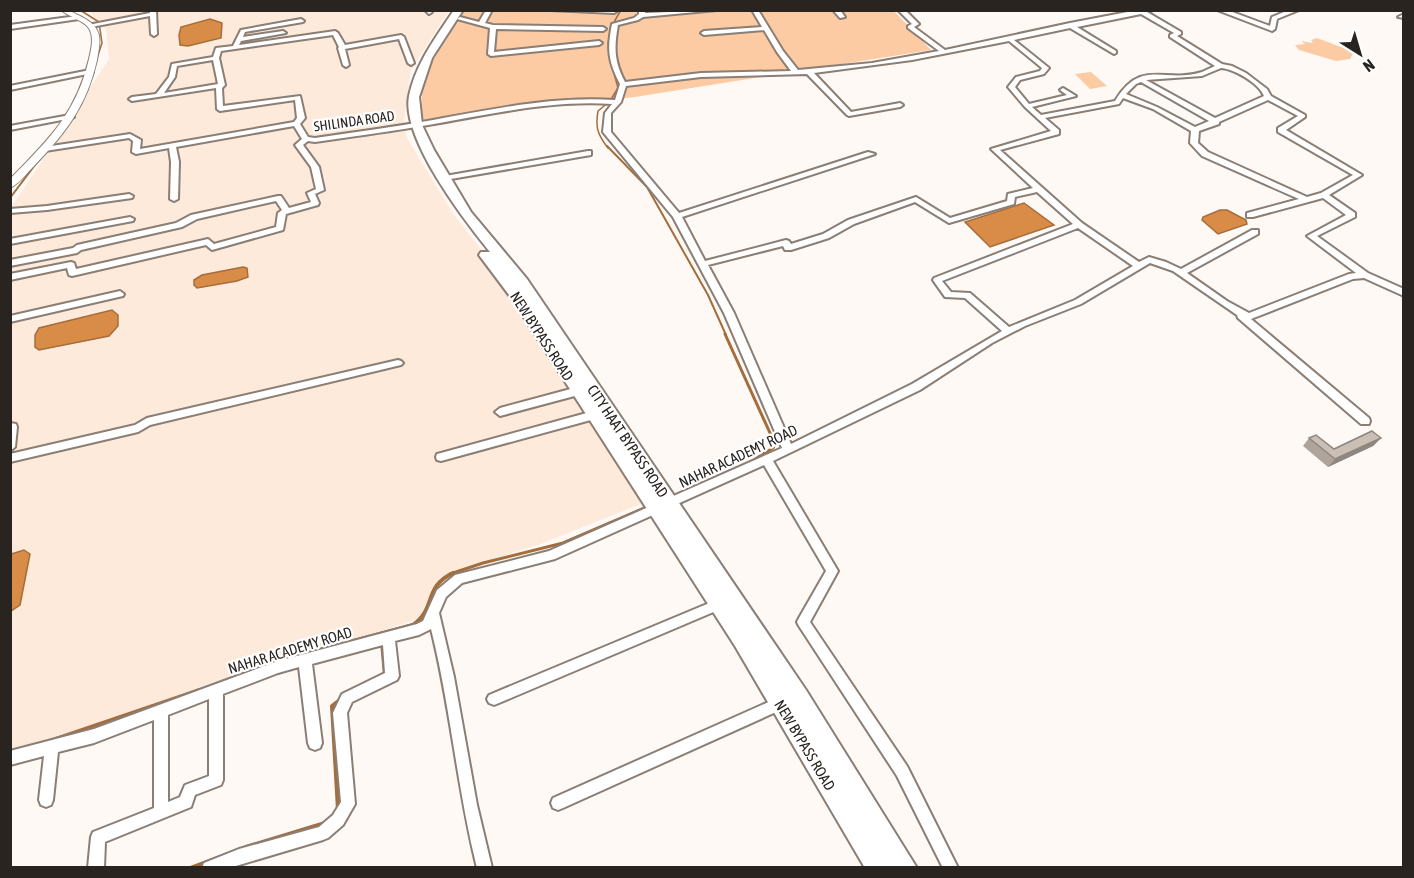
<svg xmlns="http://www.w3.org/2000/svg" width="1414" height="878" font-family="'Asap Condensed',sans-serif">
  <rect width="100%" height="100%" fill="#fff9f5"/>
  <path fill="#feeada" d="M89,11h360l-38,59 -7,52 3,16 47,77 63,80 134,205 -113,45 -92,29 -19,42 -367,121 -49,12 -1,-540 99,-150 -3,-30z"/>
  <path fill="#fccba3" d="M460,11h434l37,39 -296,47 -214,24 2,-51z
    M1317,38l37,14 -4,7 -14,2 -37,-11 -4,-5 10,-1 -4,-3 12,2 -2,-3z
    M1091,72l16,14 -17,3 -15,-15z"/>
  <path fill="#d88c47" stroke="#a46d3b" stroke-width="1.5" d="M210,19l12,4 -1,15 -33,8 -8,-1 -1,-10 2,-8z
    M1024,203l30,22 -64,22 -25,-25z
    M1220,210h7l19,10 1,4 -29,10 -16,-14 1,-3z
    M243,267l4,1 1,9 -11,4 -40,7 -3,-3v-5l8,-5z
    M112,310l6,5v11l-9,10 -70,14 -4,-3v-12l4,-7z
    M24,550l6,4 -10,51 -9,6v-57z"/>
  <g fill="none" stroke-linecap="round" stroke-linejoin="round">
    <path stroke="#a46d3b" stroke-width="1.5" d="M80,10l19,12 3,21 -15,46
      M608,148c-10,-13 -13,-20 -10,-37l12,-10 8,-13c-9,-35 -18,-45 3,-78"/>
    <path stroke="#a46d3b" stroke-width="2" d="M607,146l40,41 61,108 18,40
      M10,198l28,-37"/>
    <path stroke="#a46d3b" stroke-width="3" d="M725,334l50,110 -2,4 -24,15
      M450,574l33,-11 80,-20 86,-37"/>
    <path stroke="#a46d3b" stroke-width="4" d="M382,642l3,33
      M291,658l122,-33c24,-17 10,-38 40,-52
      M50,741l150,-51
      M338,810l-6,-104 9,-7
      M246,847l79,-24
      M190,868l35,-13"/>
    <g stroke="#8a7e75" stroke-width="4">
      <path id="minor" d="M150,10h6l1,24 -3,2 -3,-2 -1,-18 -59,11 -3,-2 62,-12z
        M425,10h6l1,2 -3,2z
        M486,10h6l-7,13 8,2 110,2 3,2 -3,2 -107,-2 -2,23 105,-11 3,2 -3,2 -108,11 -3,-2 2,-26 -33,-9 3,-2 19,5z
        M550,10h67v1l-3,2z
        M639,10h6v3l72,-3 -74,7 -5,3 -20,5c-4,23 -4,36 7,57l76,-9 90,-2 -14,-19 -13,-22 -60,5 -3,-2 3,-2 58,-4 -10,-17h6l25,41 15,19 74,-7 67,-12 -31,-23v-2l4,-2 -14,-14h7l14,14 -5,3 31,23 125,-27 68,-13h15l-6,2 34,20v2l-4,2 45,28 10,2 14,7 21,16 4,7 34,19v2l-19,13 76,45 -33,20 26,18v4l-38,19 51,37 36,16v7l-40,-18 -11,1 -102,40 118,99 1,3 -1,3h-8l-123,-106 -1,-3 -64,-44 -23,-8 -69,41 -56,22 -33,17 -72,47 -147,71 65,110 -28,51 97,144 51,102h-15l-46,-92 -98,-150 -2,-4 2,-4 27,-47 -62,-106 -209,94 -93,24 -16,14 -7,16 15,64 23,128 15,63h-15c-20,-79 -26,-160 -46,-239l-12,6 -24,6 4,35 -2,4 -45,22 -5,11 8,91 -12,21 -15,13 -5,2 -94,28h-27l2,-5 35,-14 80,-22 14,-12 8,-13 -8,-89 9,-19 43,-21 -2,-28 -71,19 10,79 -2,5 -5,2 -5,-2 -2,-5 -9,-76 -21,6 -55,21v86l-2,5 -26,10 -4,12 -86,35 -1,26h-16l3,-31 2,-5 61,-24v-88l-60,23 -36,9 -5,48 -2,5 -5,2 -5,-2 -2,-5 5,-44 -34,9v-14l84,-22 184,-68 139,-37 6,-3 14,-31 18,-15 94,-24 233,-103 -58,-135 -51,-96 -70,-85 2,-19 7,-9c-61,-4 -119,10 -178,20 -40,7 -79,12 -119,18l-7,-1 -5,4 16,22 5,23 -9,4 4,9 -1,2 -32,9 -3,16 -71,20 -6,-5 -134,31 -3,-1 -2,-7 -57,12v-6l61,-12 3,1 2,6 132,-30 6,5 62,-17 2,-14 4,-3 -6,-9 -79,18 -15,8 -101,23 -4,3 -67,13v-6l63,-12 4,-3 99,-22 15,-8 87,-19h3l8,12 22,-6 -4,-9 9,-4 -5,-22 -16,-22 7,-6 -8,-13 -118,21 3,15 -1,37 -4,2 -4,-2 1,-37 -2,-14 -33,6 -4,-2 1,-11 -4,-3 -84,13 -4,-2 4,-2 85,-13 11,6 -1,9 154,-27 3,-4 -2,-18 -75,11 -3,-2 -1,-21 -84,13 -3,-2 3,-2 24,-3 13,-17 3,-13 41,-7 3,-9 17,-2 8,-16 60,-11 3,2 -1,1 -58,10 -2,5 40,-6 3,2 -45,8 -2,4 96,-14 3,2 7,12 56,-10 3,2 10,26 -3,2 -3,-2 -9,-24 -54,10 4,16 -3,2 -3,-2 -5,-17 1,-1 -6,-12 -112,16 -2,7 6,27 -3,3 1,18 77,-10 5,22 -5,6 8,13 7,1c39,-6 79,-11 118,-18 61,-11 120,-24 182,-20l5,-16c-12,-23 -13,-35 -8,-60l22,-6 5,-4zM1141,14l33,19 -4,2v2l45,29c-4,2 -9,4 -13,6 -38,12 -60,-15 -87,29l-74,14 -9,-8 44,-11 -13,-8 -3,2 7,5 -38,9 -14,-17 5,-7 24,-6 5,-6 -35,-28 56,-12 44,26 2,-1v-2l-39,-24zM1009,41l33,27 -2,3 -24,6 -8,10 17,20 26,24 -60,18 42,39 -25,6 -1,7 -57,17 -34,-21 -68,23 -25,14 -32,10 -2,-3 -3,-1 -81,21 -23,-44 193,-63 -7,-2 -189,61 -68,-81v-19l10,-11 5,-16 75,-9 106,-3 40,41 2,1 51,-9 3,-2 -3,-2 -49,9 -37,-39 98,-13zM213,60l5,24 -54,9 11,-16 2,-11zM1221,68c13,1 38,15 43,28l-49,22 -69,-38 56,-4zM1141,82l68,39 -14,6 -38,-20 -31,-13 10,-10zM1123,98l30,11 38,22 -1,12 12,13 97,43 -52,14v4h6l70,-19 23,17 -39,21 49,37 -7,1 -100,39 -22,-12 -40,-28 71,-39v-4h-6l-71,39 -15,-7 -17,-5 -10,5 -57,-39 -82,-73 59,-16v-4l-14,-12 74,-14zM1268,100l30,16 -20,12v4l75,43 -32,18 -14,4 -99,-45 -10,-9 1,-12 20,-7v-2zM1037,192l36,32 -139,54 -1,2 12,17 20,1 37,33 -90,53 -121,60 -57,-131 -26,-48 75,-19 2,4h6l38,-12 25,-14 61,-22 34,21 65,-19 1,-7zM1078,228l55,38 -58,34 -66,27 -39,-34 -19,-1 -9,-11zM209,699v77l-24,9 -5,12 -12,5v-87z
        M833,10h7l5,7 -5,1z
        M1217,10h10l43,16 2,-9 17,-7h10l-22,9 -2,10 -3,2z
        M1404,14v4l-6,-1z
        M77,16l3,2 -1,1 -69,10v-4z
        M90,70l3,2 -1,1 -82,17v-4z
        M70,115l4,2 -2,1 -62,12v-4z
        M588,151h3v4l-146,25 -4,-2 4,-2z
        M129,194l4,2 -1,2 -85,12 -37,3v-4l37,-3z
        M130,217l4,2 -1,2 -123,23v-5z
        M120,291l4,3 -1,2 -113,26v-6z
        M398,360l3,1 2,2 -2,2 -251,60 -12,7 -128,30v-8l125,-29 12,-7z
        M578,387l4,1 1,3 -1,3 -82,22 -5,-4 5,-4z
        M594,411l5,4 -1,3 -157,43 -4,-1 -1,-3 1,-3 4,-1z
        M10,423l6,1 1,3 -2,20 -5,4z
        M719,599l4,1 2,4 -2,4 -224,95 -5,2 -5,-2 -2,-4 2,-4z
        M780,697l5,1 2,5 -2,5 -222,100 -5,2 -5,-2 -2,-5 2,-5z"/>
    </g>
    <g stroke="#8a7e75" stroke-width="2">
      <path id="tertiary" d="M61,10c9,0 13,3 21,7 21,11 19,22 15,43 -10,45 -31,73 -63,106 -7,7 -15,18 -24,22v-9c38,-39 66,-65 79,-120 2,-9 6,-23 -1,-32 -6,-7 -20,-11 -27,-17z"/>
    </g>
    <g stroke="#8a7e75" stroke-width="4">
      <path id="primary" d="M454,10h9l-31,48 -13,39 3,28 12,25 37,62 56,67 279,411 111,178h-26l-1,-3 1,3h-26l-130,-222 -223,-347 -33,-44 2,-3h9c-26,-32 -89,-114 -81,-156 7,-33 27,-59 45,-86z"/>
    </g>
    <use href="#minor" fill="#fff" fill-rule="evenodd"/>
    <use href="#tertiary" fill="#fff" fill-rule="evenodd"/>
    <use href="#primary" fill="#fff" fill-rule="evenodd"/>
  </g>
  <path fill="#afa49c" d="M1309,438l25,11 47,-11 -8,8 -45,21 -25,-21z"/>
  <path fill="#8e867f" d="M1381,438l-8,8 -45,21 7,-8z"/>
  <path fill="#cbbfb5" stroke="#8e867f" stroke-width="1.5" d="M1372,431l9,7 -46,21 -26,-21 7,-3 18,14z"/>
  <g text-anchor="middle" dominant-baseline="central" stroke-width="4.5" stroke-linejoin="round" paint-order="stroke">
    <g font-size="14" fill="#292420" stroke="#fff">
      <text transform="translate(354 121) rotate(-8)">SHILINDA ROAD</text>
    </g>
    <g font-size="15" fill="#292420" stroke="#fff">
      <text transform="translate(542 336) rotate(57)">NEW BYPASS ROAD</text>
      <text transform="translate(628 441) rotate(56)">CITY HAAT BYPASS ROAD</text>
      <text transform="translate(738 456) rotate(-25)">NAHAR ACADEMY ROAD</text>
      <text transform="translate(290 650) rotate(-17)">NAHAR ACADEMY ROAD</text>
      <text transform="translate(805 745) rotate(59)">NEW BYPASS ROAD</text>
    </g>
  </g>
  <rect width="1414" height="878" fill="none" stroke="#292420" stroke-width="24"/>
  <g transform="translate(1360 54) rotate(143)" stroke="#ffffff" stroke-width="4.5" paint-order="stroke">
  <path d="M0-4.5L10 22L0 15L-10 22Z" fill="#292420"/>
  <text y="-9" font-size="16" font-weight="bold" text-anchor="middle" fill="#292420">N</text>
  </g>
</svg>
